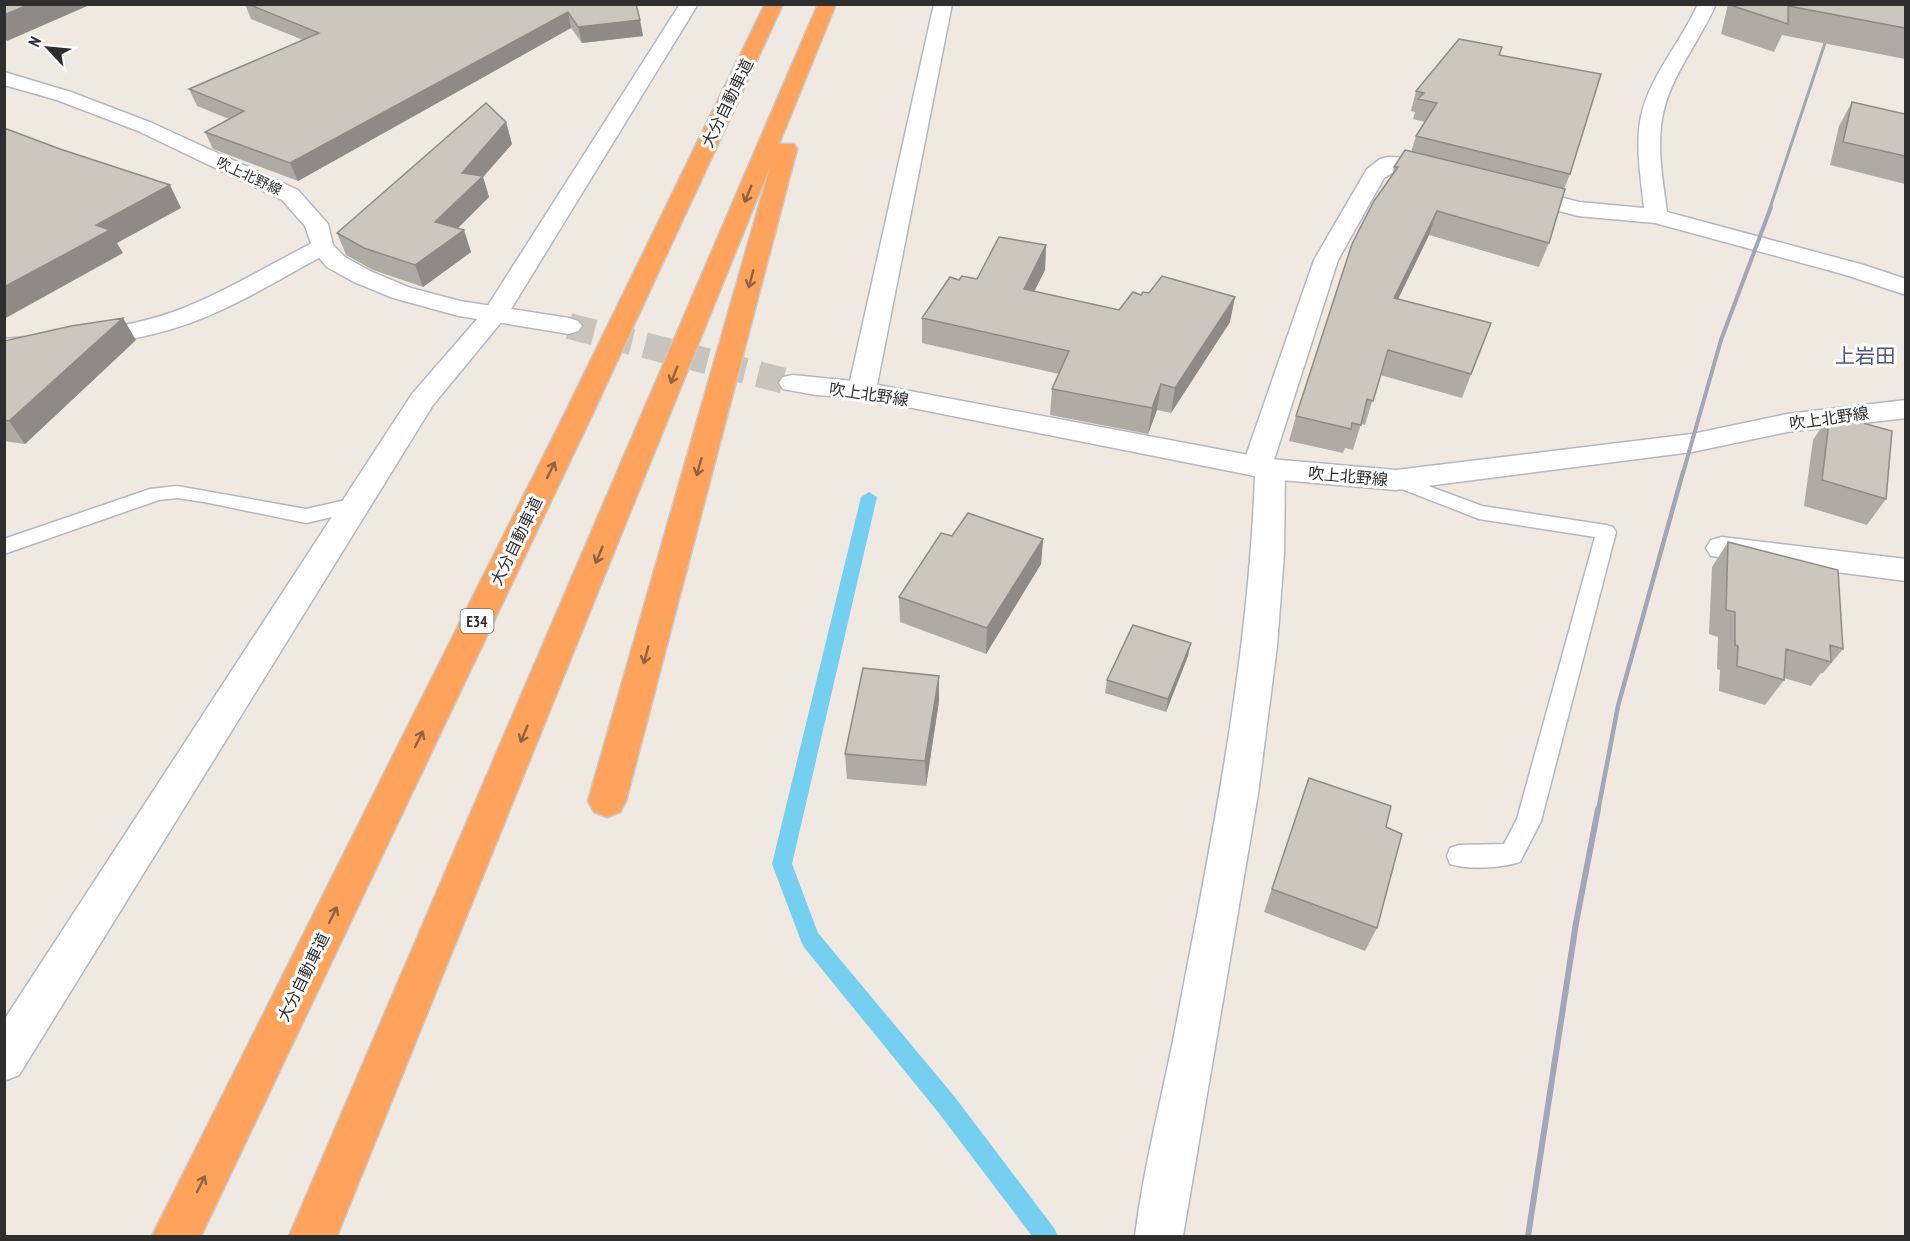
<svg xmlns="http://www.w3.org/2000/svg" width="1910" height="1241" font-family="'PT Sans Narrow','Noto Sans JP',sans-serif">
  <rect width="100%" height="100%" fill="#efe9e1"/>
  <g fill="none" stroke-linecap="round" stroke-linejoin="round">
    <path fill="#75cff0" fill-rule="evenodd" d="M869,492l8,5 -85,367 26,69 136,163 100,132 4,8h-26l-94,-124 -135,-166 -31,-82 89,-367z"/>
    <path stroke="#c8c4bd" stroke-width="26" stroke-dasharray="26 13" stroke-linecap="butt" d="M569,326l224,57"/>
    <g stroke="#b4b7c1" stroke-width="3">
      <path id="service" d="M1396,474l86,32 124,19 7,2 3,5 -75,289 -21,41c-19,6 -51,8 -70,2l-3,-8 3,-8 9,-3 45,-1 13,-25 78,-282 -116,-18 -90,-35 -2,-4 2,-4z
        M177,486l129,23 49,-11 7,2 3,5 -3,5 -56,13 -102,-21 -27,-4 -18,2 -155,54v-15l146,-50z"/>
    </g>
    <g stroke="#b4b7c1" stroke-width="3">
      <path id="minor" d="M680,4h18l-190,310 -75,91 -414,670 -15,6v-61l408,-626 73,-84z
        M934,4h18l-76,386 -4,6 -10,2 -10,-2 -4,-6z
        M1698,4h18c-16,37 -45,71 -53,110 -7,32 0,66 4,98l197,53 42,14v16l-60,-20 -191,-52 -77,-7 -68,-18 -3,-5 3,-5 8,-2 61,16 65,6c-3,-30 -9,-62 -3,-92 9,-40 40,-74 57,-112z
        M1388,157c20,0 39,5 59,10l3,5 -3,5c-24,6 -41,-16 -63,1l-46,82 -64,200 6,2 5,7 -1,85 -7,92 -19,148 -75,442h-48c8,-65 25,-131 38,-195 36,-189 75,-372 82,-565l-8,-2 -5,-7 72,-207 53,-91 13,-10z
        M322,240l8,2 4,5 -4,5c-46,24 -90,53 -140,71 -59,21 -123,26 -186,32v-16c57,-5 115,-8 169,-27 49,-18 94,-46 141,-70z
        M1722,537l184,22v22l-195,-25 -5,-8 5,-8z"/>
    </g>
    <g stroke="#b4b7c1" stroke-width="3">
      <path id="secondary" d="M4,72l67,20 81,31 146,67 30,34 5,21 12,12 27,15 39,16 49,13 109,17 9,3 4,5 -4,5 -9,3 -110,-18 -66,-18 -39,-16 -27,-15 -13,-15 -9,-26 -23,-26 -144,-69 -81,-31 -53,-15z
        M793,375l69,7 408,77 126,11 296,-36 95,-20 119,-14v18l-119,14 -95,20 -296,38 -126,-11 -408,-81 -46,-3 -33,-6 -4,-6 4,-6z"/>
    </g>
    <g stroke="#c9c9c9" stroke-width="3">
      <path id="motorway" d="M765,4h18l-190,409 -392,823h-49l413,-823z
        M818,4h18l-57,140h15l3,5 -171,652 -6,11 -13,5 -13,-5 -6,-11 182,-634 -433,1069h-48z"/>
    </g>
    <use href="#service" fill="#fff" fill-rule="evenodd"/>
    <use href="#minor" fill="#fff" fill-rule="evenodd"/>
    <use href="#secondary" fill="#fff" fill-rule="evenodd"/>
    <use href="#motorway" fill="#ffa35c" fill-rule="evenodd"/>
    <path stroke="#a3a6b8" stroke-width="3" d="M1770,208l68,-204"/>
    <path stroke="#a3a6b8" stroke-width="4" d="M1683,473l38,-133 50,-133"/>
    <path stroke="#a3a6b8" stroke-width="4.5" d="M1598,811l20,-105 65,-234"/>
    <path stroke="#a3a6b8" stroke-width="6" d="M1528,1236l48,-313 22,-114"/>
  </g>
  <path fill="#afaba4" d="M245,4h391l7,32 -61,7 -11,-15 -273,153 -85,-32 -8,-17 24,-13 -32,-13 -8,-17 114,-49 -52,-21z
    M1728,4h177v55l-123,-24 -8,17 -53,-18z
    M1500,55l70,119 -6,15 -15,54 -10,24 -110,-32 -31,64 93,24 -29,75 -82,-23 -15,50 -4,-1 -8,26 -8,-2 -2,5 -54,-12 7,-25 96,-240 2,-9 17,-15 5,-16 9,-14 -12,-3 2,-7 -4,-1 5,-20z
    M1852,102l53,12v70l-75,-19 9,-39z
    M506,122l6,22 -29,33 6,20 -31,31 13,24 -48,35 -50,-17 -27,-15 -9,-22z
    M1046,245l-1,25 -11,21 85,19 111,12 -59,91 -14,-3 -9,24 -98,-19 2,-26 7,-15 -137,-31v-25l37,-38 18,-1z
    M136,340l-111,104 -21,-3v-100z
    M1830,414l56,85 -19,26 -63,-19 9,-66z
    M952,536l91,3 -2,25 -55,90 -86,-32 -1,-25z
    M1728,542l115,107 -20,24h-2l-10,13 -27,-8v2l-19,25 -46,-14 1,-21 -3,-1 1,-32 -9,-3 3,-67z
    M1188,656l-22,56 -61,-19 2,-13z
    M939,701l-13,85 -79,-7 -2,-25z
    M1309,778l77,49 -9,101 -12,23 -101,-39z"/>
  <path fill="#8e8b86" d="M30,4h62l-85,37 -3,-4v-22z
    M568,12l3,16 -273,153 -8,-18z
    M640,20l3,16 -61,7 -4,-16z
    M506,122l6,22 -29,33 6,20 -47,47 -7,-22 27,-49z
    M170,185l11,23 -64,35 6,10 -119,66v-32l92,-62z
    M1437,211l-8,24 -42,87 7,-24z
    M464,230l7,22 -48,35 -8,-22z
    M1046,245l-1,25 -22,44 1,-25z
    M1235,297l-5,25 -59,91 4,-25z
    M123,318l13,22 -111,104 -16,-23z
    M1161,384l-4,26 -9,24 4,-26z
    M1043,539l-2,25 -55,90 1,-26z
    M1191,643l-3,13 -22,56 2,-13z
    M939,676v25l-13,85 -1,-25z"/>
  <path fill="#cbc7bf" stroke="#8e8b86" stroke-width="1.5" d="M4,4h26l-26,11z
    M248,4h388l4,16 -62,7 -10,-15 -278,151 -85,-31 39,-21 -55,-22 130,-56z
    M1734,4h171v24l-117,-22v18l-55,-18z
    M1459,39l43,8 -3,8 102,19 -31,100 -154,-38 21,-33 -19,-4 6,-6 -8,-2z
    M1852,102l53,12v42l-62,-14z
    M486,103l20,19 -44,51 21,3 -48,46 29,8 -49,35 -51,-17 -27,-15z
    M4,128l56,21 110,36 -74,40 14,5 -106,57z
    M1405,150l160,39 -16,54 -112,-32 -43,87 97,25 -20,51 -83,-24 -15,51 -6,-2 -6,26 -9,-2 -1,6 -55,-13 56,-172 22,-43 24,-34h-4z
    M999,237l47,8 -22,44 95,21 14,-18 8,3 2,-3 6,1 13,-17 73,21 -60,91 -14,-4 -9,24 -100,-19 17,-38 -147,-33 28,-41 9,3 3,-4 15,3z
    M123,318l-114,103 -5,-1v-79l67,-15z
    M1830,414l62,17 -6,68 -64,-19z
    M968,513l75,26 -56,89 -88,-31 42,-64 11,3z
    M1728,542l110,28 5,79 -13,-4 1,17 -45,-13 -2,31 -47,-14 1,-20 -3,-1v-33l-9,-2z
    M1133,625l58,18 -23,56 -61,-19z
    M863,668l76,8 -14,85 -80,-7z
    M1309,778l82,28 -5,21 16,7 -25,94 -105,-39z"/>
  <defs><path id="oneway-shaft" d="M-6 0H5M1.5-3L5.5 0L1.5 3" fill="none" stroke-width="1.6" stroke-linecap="round" stroke-linejoin="round" transform="scale(1.5)"/></defs>
  <g stroke="#8c6343">
    <use href="#oneway-shaft" transform="translate(748 194) rotate(112)"/>
    <use href="#oneway-shaft" transform="translate(751 279) rotate(105)"/>
    <use href="#oneway-shaft" transform="translate(674 375) rotate(112)"/>
    <use href="#oneway-shaft" transform="translate(699 467) rotate(106)"/>
    <use href="#oneway-shaft" transform="translate(551 470) rotate(-64)"/>
    <use href="#oneway-shaft" transform="translate(599 555) rotate(113)"/>
    <use href="#oneway-shaft" transform="translate(646 655) rotate(105)"/>
    <use href="#oneway-shaft" transform="translate(524 734) rotate(113)"/>
    <use href="#oneway-shaft" transform="translate(419 739) rotate(-64)"/>
    <use href="#oneway-shaft" transform="translate(333 915) rotate(-64)"/>
    <use href="#oneway-shaft" transform="translate(201 1184) rotate(-64)"/>
  </g>
  <g text-anchor="middle" dominant-baseline="central" stroke-width="6" stroke-linejoin="round" paint-order="stroke">
    <g font-size="14" fill="#2e2e2e" stroke="#fff">
      <text transform="translate(249 176) rotate(25)">吹上北野線</text>
    </g>
    <rect fill="#fff" stroke="#6d6d6d" stroke-width="1.5" x="460.5" y="609" width="33" height="24" rx="4.5"/>
    <g font-size="15" font-weight="bold" fill="#2e2e2e">
      <text x="477" y="621">E34</text>
    </g>
    <g font-size="16" fill="#2e2e2e" stroke="#fff">
      <text transform="translate(727 103) rotate(-64)">大分自動車道</text>
      <text transform="translate(869 394) rotate(8)">吹上北野線</text>
      <text transform="translate(1829 418) rotate(-8)">吹上北野線</text>
      <text transform="translate(1348 476) rotate(5)">吹上北野線</text>
      <text transform="translate(516 541) rotate(-64)">大分自動車道</text>
      <text transform="translate(303 977) rotate(-64)">大分自動車道</text>
    </g>
    <g font-size="20" fill="#4d5680" stroke="#fff">
      <text x="1865" y="356">上岩田</text>
    </g>
  </g>
  <rect width="1910" height="1241" fill="none" stroke="#2e2e2e" stroke-width="12"/>
  <g transform="translate(48 48) rotate(296)" stroke="#ffffff" stroke-width="4.5" paint-order="stroke">
  <path d="M0-4.5L10 22L0 15L-10 22Z" fill="#2e2e2e"/>
  <text y="-9" font-size="16" font-weight="bold" text-anchor="middle" fill="#2e2e2e">N</text>
  </g>
</svg>
